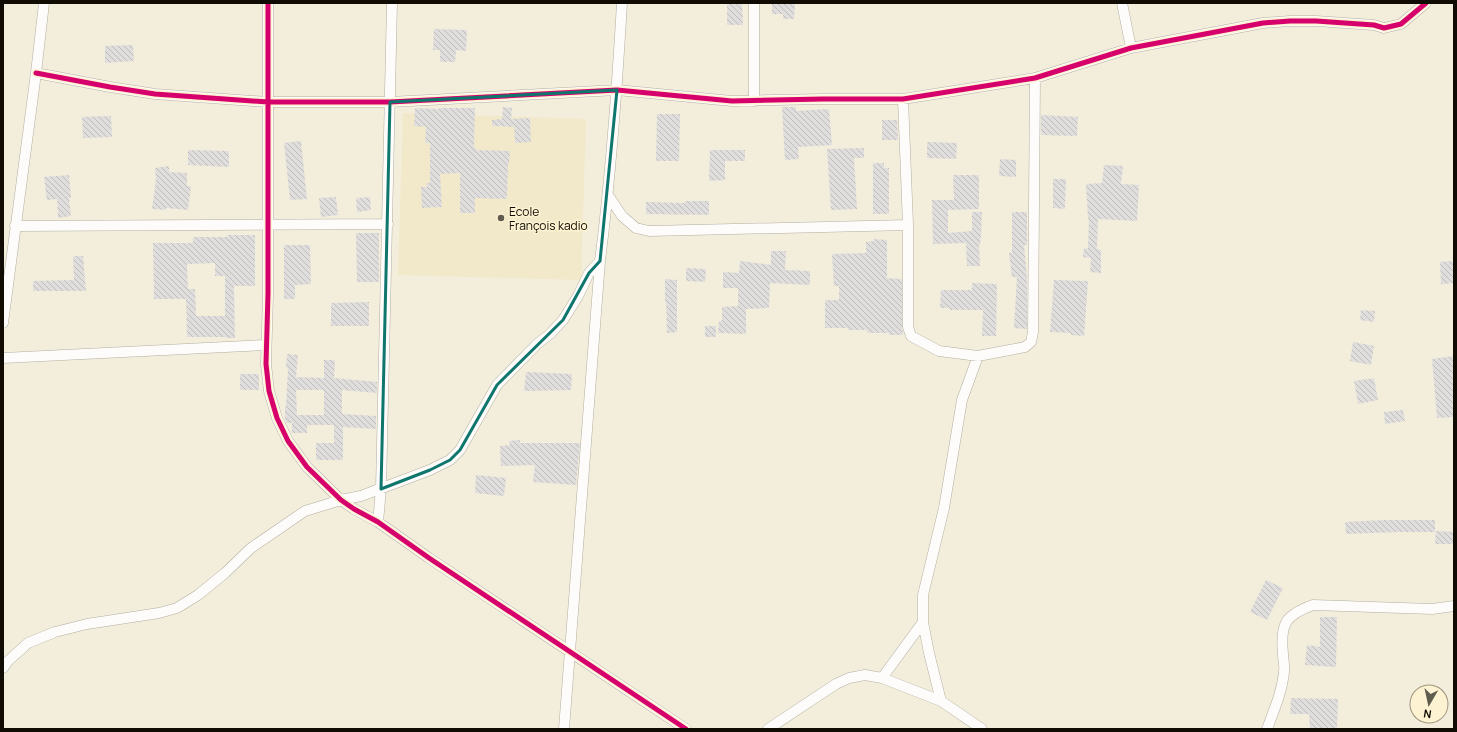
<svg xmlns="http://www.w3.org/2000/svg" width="1457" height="732" font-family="Manrope,sans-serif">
  <defs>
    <pattern id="building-back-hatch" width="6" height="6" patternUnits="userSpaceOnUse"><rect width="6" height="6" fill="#e0dedd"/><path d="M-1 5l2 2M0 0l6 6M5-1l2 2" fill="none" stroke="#bfbdbc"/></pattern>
  </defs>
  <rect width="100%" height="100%" fill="#f3eddb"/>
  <path fill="#f2e9ca" d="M403,113l183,6 -5,161 -183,-5z"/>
  <path fill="url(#building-back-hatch)" fill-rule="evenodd" d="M727,3h15l1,22h-16z
    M772,3h23l-1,16h-11v-5h-11z
    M434,29l33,1 -1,21 -10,-1 -1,12h-15v-12h-7z
    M133,45l1,16 -29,2v-17z
    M503,107l9,1 -1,11 19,-1 1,24 -16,1 -1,-16 -22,-1v-6l10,-1z
    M782,107h14v4l33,-2 3,36 -34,2 1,12 -14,1z
    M415,108l24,1v-1h36l-1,40h2v2l34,1 -1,13h-1l-1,35 -32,-1v15h-15v-40l-20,1 2,33 -20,1 -1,-21h6l-1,-4h4v-40h-5l1,-16 -12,-1z
    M657,114h23l-1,47h-23z
    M1041,115l37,2 -1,19 -36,-1z
    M111,116l1,21 -29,1 -1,-21z
    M882,120h15l1,20h-16z
    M301,141l6,58 -17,1 -6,-57z
    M927,142l30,1 -1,16 -29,-1z
    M864,148v10h-10l3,51 -26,1 -4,-61z
    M188,150l41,1v16l-41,-2z
    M710,150h35v11h-20v19l-16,1z
    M1000,159l16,1v17l-17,-1z
    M873,163h11v5h5v46h-16z
    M1104,165l19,1 -2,18 18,1 -2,36 -39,-2 -1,30 4,1v23l-11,-1 1,-14 -8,-1 1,-9 4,1 1,-30h-1l-2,-35 16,-1z
    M169,166v6l18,1v13h4l-3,24 -22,-2v2l-14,-1 4,-30 -1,-11z
    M69,175l2,23h-2l2,18 -13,2 -1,-19 -10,1 -3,-23z
    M953,175h26v34l-31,1v23l24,-2v-19h10l-1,24 -1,9h-1l1,21h-13l-1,-23 -33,1 -1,-44h22z
    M1053,179h13l-1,30 -12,-1z
    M336,197l2,18 -17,2 -2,-19z
    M370,197l1,13 -14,2 -1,-14z
    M685,201h24v14l-63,-1v-12l39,1z
    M1012,212h15v33h-3l3,33v51l-13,-1 3,-51h-5l-3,-24 3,-1z
    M356,233h23v49h-22z
    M227,235h28v51h-21l1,52h-9v-1h-39l-1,-38h-32l-1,-56h40v-6h35zM215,263v13h10v40h-29l-1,-27h-7l-1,-25z
    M874,239l13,1v38l15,1v48l1,8h-14v-2h-22v-3h-19v-2h-23v-28h14v-14h-5l-2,-32 34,-1v-11l8,-1z
    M284,245h26l1,39 -16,1v14h-11z
    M771,251h15l-1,19 25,1v14l-40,-2 -1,25 -23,1v25l-28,-1 1,-12h3v-14l16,-1v-18h-15v-16l16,1 1,-12 31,4z
    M73,256h10l3,35h-53v-10l41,-1z
    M1454,261v22l-13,1 -1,-22z
    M686,268l20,1 -1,13 -19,-1z
    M665,279l12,1v52l-10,1 -1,-31h-1z
    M1054,280l34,1 -4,55 -13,-1v-2l-21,-1z
    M972,283l25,1 -1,52h-14l1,-26h-33v-2h-10l1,-18h31z
    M369,302v24h-38v-23z
    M1361,310l14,1 -1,11 -14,-2z
    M705,326h11v11h-11z
    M1353,342l21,4 -3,19 -21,-4z
    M287,354l11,1 -2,22 28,1v-18h11l-1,18 43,4v11l-35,-3v24l34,2v13l-33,-2v33h-27v-17h18v-18h-27v8h-15v-10h-5l-2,-3v-14h1l2,-38 -2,-1zM296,390h28v25h-27z
    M1454,356v61l-17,1 -5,-59z
    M526,372l46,2 -1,16 -47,1z
    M240,374h19v16h-19z
    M1374,378l4,22 -20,4 -4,-23z
    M1403,410l2,11 -20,3 -1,-12z
    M520,440v3h60l-4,42 -43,-3 2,-17 -34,1 -1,-20 10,-1 -1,-4z
    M476,475l30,3 -2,18 -29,-3z
    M1385,520h50v12h-36l-53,2 -1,-12z
    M1436,531l18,1v12h-19z
    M1266,580l17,8 -16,32 -17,-8z
    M1320,617h17l-1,50 -31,-2 2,-20 13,2z
    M1291,698l47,1 -1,30h-27l-1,-15h-19z"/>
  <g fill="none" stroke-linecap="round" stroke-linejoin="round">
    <g stroke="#b3aea0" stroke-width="11">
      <path id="minor" d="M268,3v291l-2,70 3,27 8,27 11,23 19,26 34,33 13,9 24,13 51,36 257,171
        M1122,3l9,45
        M36,73l74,14 45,7 113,8h122l227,-12 115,11 91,-2h80l132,-21 96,-30 132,-25 27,-2h26l58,4 10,3 17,-4 25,-21
        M903,99l5,126v102l3,9 28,15 39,5 47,-9 6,-5 2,-10 2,-254
        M754,101v-98
        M608,195l14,21 14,12 13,3 259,-6
        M15,226l373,-2
        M3,323l33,-250 8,-70
        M3,358l263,-13
        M378,522l3,-33 11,-486
        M3,668l5,-7 20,-18 27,-11 32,-8 72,-11 18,-5 21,-13 27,-22 26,-25 54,-37 36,-11 20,-4 69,-26 20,-10 10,-10 37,-65 40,-41 13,-10 13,-14 15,-24 11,-23 11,-12
        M882,678l41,-56
        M941,701l-12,-48 -6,-31v-27l21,-87 18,-108 16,-44
        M564,729l36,-468c11,-86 17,-172 22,-258
        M768,729l68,-45 13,-6 16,-3 17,3 59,23 41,28
        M1267,729c7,-19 15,-37 17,-57 1,-6 -1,-12 -1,-18 -3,-30 2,-39 30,-49l119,4 22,-3"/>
    </g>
    <use href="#minor" stroke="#fdfcfa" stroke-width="10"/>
    <g stroke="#fdf2d1" stroke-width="8">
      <path id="cycleway" d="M268,3v291l-2,70 3,27 8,27 11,23 19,26 34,33 13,9 24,13 51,36 257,171
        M36,73l74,14 45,7 113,8h122l227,-12 115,11 91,-2h80l132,-21 96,-30 132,-25 27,-2h26l58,4 10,3 17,-4 25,-21"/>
    </g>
    <use href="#cycleway" stroke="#d6006c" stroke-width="5"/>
  </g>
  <path fill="none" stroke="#0f766e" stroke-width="3" stroke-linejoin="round" d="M617,90l-17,171 -11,12 -26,47 -66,65 -37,65 -10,10 -20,10 -49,19 9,-387z"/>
  <circle fill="#5f5b4f" stroke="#fdf2d1" stroke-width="1.5" cx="501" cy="218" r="4"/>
  <g text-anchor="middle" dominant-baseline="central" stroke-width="3" stroke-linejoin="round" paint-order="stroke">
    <g font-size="12" fill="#100c03" stroke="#fdf2d1" text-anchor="start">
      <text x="509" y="211">Ecole<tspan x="509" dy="14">François kadio</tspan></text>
    </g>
  </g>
  <rect width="1457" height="732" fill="none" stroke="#100c03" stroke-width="8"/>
  <g transform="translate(1429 704) rotate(189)"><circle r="19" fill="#fdf2d1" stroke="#9e967f"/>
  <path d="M0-3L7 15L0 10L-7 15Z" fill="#5f5b4f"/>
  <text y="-6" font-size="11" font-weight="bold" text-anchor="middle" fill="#100c03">N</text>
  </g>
</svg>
